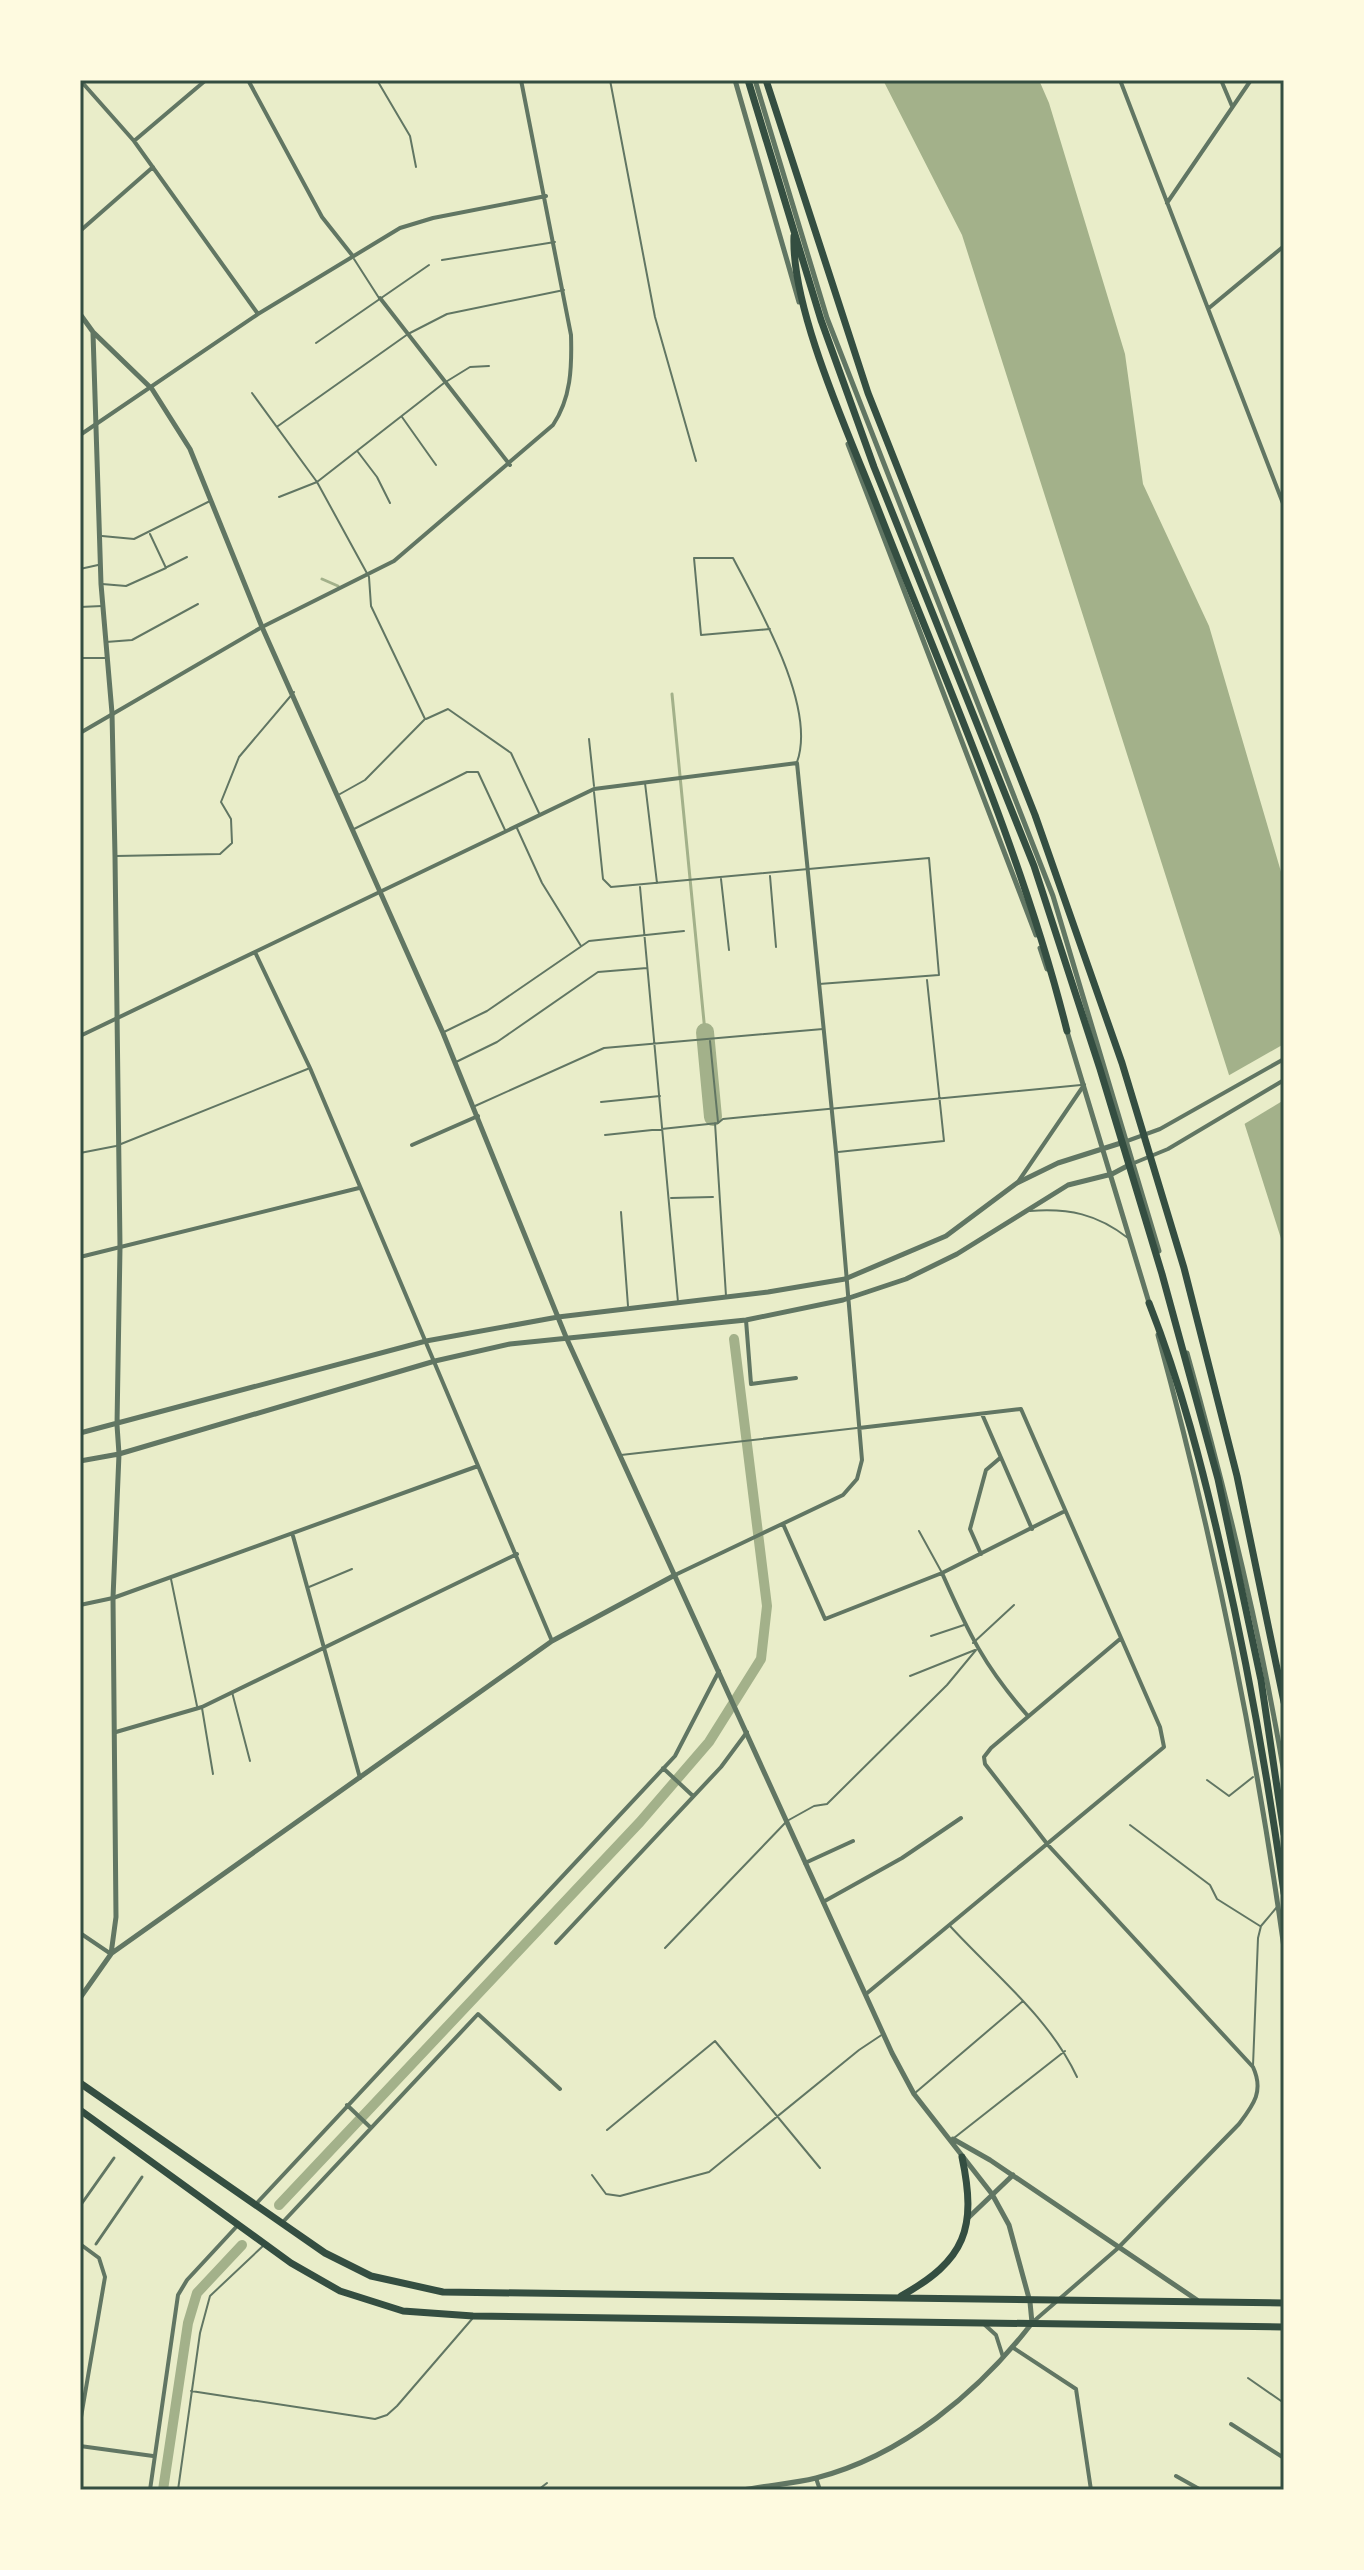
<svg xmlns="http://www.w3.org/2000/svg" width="1364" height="2570" font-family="'Noto Sans',sans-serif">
  <rect width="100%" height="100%" fill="#e9edc9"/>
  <path fill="#a3b18a" d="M883,80h156l10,23 76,251 18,130 66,142 75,256v366l-322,-1013z"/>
  <path fill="#e9edc9" d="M1284,1044v56l-43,26 -15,-49z"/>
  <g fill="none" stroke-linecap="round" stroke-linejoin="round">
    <path stroke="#a3b18a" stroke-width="3" d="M322,579l16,7
      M672,694l33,338"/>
    <path stroke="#a3b18a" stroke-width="10" d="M279,2205l361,-383 69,-80 52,-83 6,-53 -33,-267
      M163,2490l25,-167 9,-30 45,-48"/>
    <path stroke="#a3b18a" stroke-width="18" d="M705,1032l8,85"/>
    <path stroke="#617663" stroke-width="2" d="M377,80l33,56 6,31
      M610,80l45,237 41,144
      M354,259l25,39
      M442,260l113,-18
      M316,343l113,-78
      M252,393l65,89 52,95 2,29 54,113 -60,61 -25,14
      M402,417l34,48
      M278,426l130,-92 39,-20 117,-24
      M358,452l19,25 13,26
      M279,497l38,-15 127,-99 26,-16 19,-1
      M102,536l32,3 76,-38
      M167,567l20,-10
      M80,569l18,-4
      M102,584l24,2 40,-18 -16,-34
      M80,607l22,-1
      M770,629l-69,6 -7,-77h39c26,50 84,149 64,204
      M106,642l26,-2 66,-36
      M80,658h27
      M426,719l22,-10 63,44 28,60
      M589,739l5,47
      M645,783l12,100
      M594,792l9,87 8,8 318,-29 10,117 -120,9
      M516,826l26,57 39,63
      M354,829l113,-57h11l27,58
      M116,856l104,-2 12,-11 -1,-24 -10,-17 18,-45 55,-65
      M770,876l6,71
      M721,879l8,71
      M640,887l38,415
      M444,1032l43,-21 102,-70 95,-10
      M710,1041l8,81
      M456,1062l41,-20 101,-70 49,-4
      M601,1102l59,-6
      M475,1106l129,-58 219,-19
      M715,1123l11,173
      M605,1135l113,-12 5,-4 358,-34
      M838,1152l106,-11 -17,-161
      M80,1153l36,-7 194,-78
      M671,1198l42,-1
      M1030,1211c39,-3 67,3 98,27
      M621,1212l7,94
      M621,1455l236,-27
      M919,1531l22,40
      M171,1579l26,127
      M309,1587l43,-18
      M931,1636l33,-11
      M973,1643l41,-38
      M910,1676l65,-26
      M232,1692l18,69
      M202,1708l11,66
      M1207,1780l22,16 24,-19
      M1130,1825l80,60 7,14 43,27
      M950,1926c45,49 99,91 127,151
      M665,1948l122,-127 27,-15 13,-2 120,-119 29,-35
      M1253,2066l5,-128 3,-12 16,-19
      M915,2093l108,-92
      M607,2130l108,-89 105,127
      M954,2138l111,-87
      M592,2175l14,19 14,2 89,-24 150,-122 24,-16
      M1248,2378l36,25
      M191,2391l184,28 12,-4 10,-9 75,-87
      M178,2490l22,-157 10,-37 54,-51
      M538,2490l9,-7"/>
    <path stroke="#617663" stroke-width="3" d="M80,2206l34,-48
      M96,2244l46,-67"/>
    <path stroke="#617663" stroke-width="4" d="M80,80l54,61 124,173
      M248,80l74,137 30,38
      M1120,80l164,426
      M1221,80l11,26
      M134,141l72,-61
      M1167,203l84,-123
      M80,231l73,-64
      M380,298l130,167
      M1209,308l75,-62
      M80,435l178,-121 142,-86 33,-10 113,-22
      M80,733l182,-106 132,-66 159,-136c18,-27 19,-57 18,-90l-50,-255
      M255,952l55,116 242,573
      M80,1036l514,-247 203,-26 39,389 26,308 -5,19 -14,16 -168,80
      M1127,1141l33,-12 124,-70
      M412,1145l66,-29
      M1134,1163l34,-14 116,-69
      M1018,1182l66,-97
      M80,1257l279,-69
      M746,1320l5,64 45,-6
      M982,1414l50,115
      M859,1428l162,-19 139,318 4,20 -298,247
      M783,1524l42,95 117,-46 121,-61
      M293,1536l67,242
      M981,1554l-11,-25 16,-59 14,-12
      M942,1573c27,61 42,93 86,143
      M80,1605l33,-7 365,-132
      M116,1732l86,-25 315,-153
      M663,1768l30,28
      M805,1863l48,-22
      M823,1902l79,-44 59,-40
      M80,1933l31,21
      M556,1943l165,-176 26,-35
      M347,2105l23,22
      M255,2205l420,-449 44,-85
      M282,2223l196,-209 82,75
      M80,2244l19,14 6,19 -25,146
      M1034,2321l83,-72 122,-125c15,-20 25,-33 14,-57l-205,-222 -63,-81 -1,-7 7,-9 129,-109
      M985,2325l11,10 7,22
      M1012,2347l64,42 15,101
      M1231,2424l53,34
      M80,2446l73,10
      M1176,2476l25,14
      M816,2478l4,12
      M150,2490l28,-195 9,-15 51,-55"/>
    <path stroke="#617663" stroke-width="5" d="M735,80l64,222
      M755,80l72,238 226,578 106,355
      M80,314l13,18 59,57 38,60 72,178 181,406 123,304 326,716 22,41 78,100 17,31 21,77 2,21c-53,69 -130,133 -216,155 -24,6 -49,7 -73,12
      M848,444l188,491
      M1040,948l7,21
      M1066,1028l84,278
      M1158,1335c55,202 97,405 126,613
      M1187,1353c39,139 73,277 97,420
      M80,1433l346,-92 132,-24 210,-25 77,-13 101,-43 71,-53 41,-20 66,-21
      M80,1461l39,-7 316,-93 75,-17 236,-24 97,-20 63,-21 51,-25 111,-69 44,-11 19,-10
      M112,1953l440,-312 123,-66
      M80,1998l31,-44 5,-37 -3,-319 6,-144 -2,-29 3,-178 -5,-391 -3,-143 -11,-129 -8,-251
      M953,2139l37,21 207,140
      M968,2218l45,-43"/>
    <path stroke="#344e41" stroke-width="7" d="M80,2083l245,170 46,23 72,16 841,11
      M80,2110l211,153 49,28 63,20 70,5 811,11
      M901,2296c65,-36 76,-68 61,-139"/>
    <path stroke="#344e41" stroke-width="7" d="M748,80l73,240 53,147 160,399 66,203 62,205 56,205 43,201 23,154
      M766,80l102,313 167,422 87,248 62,205 53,208 47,226
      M794,236c-3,71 52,192 79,260 68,176 148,351 194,535
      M1149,1303c32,81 54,166 73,250 26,113 46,225 62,340"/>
  </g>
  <rect width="1364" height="2570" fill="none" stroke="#fefae0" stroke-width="164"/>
  <rect x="82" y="82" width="1200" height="2406" fill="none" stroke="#344e41" stroke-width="3"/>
</svg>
